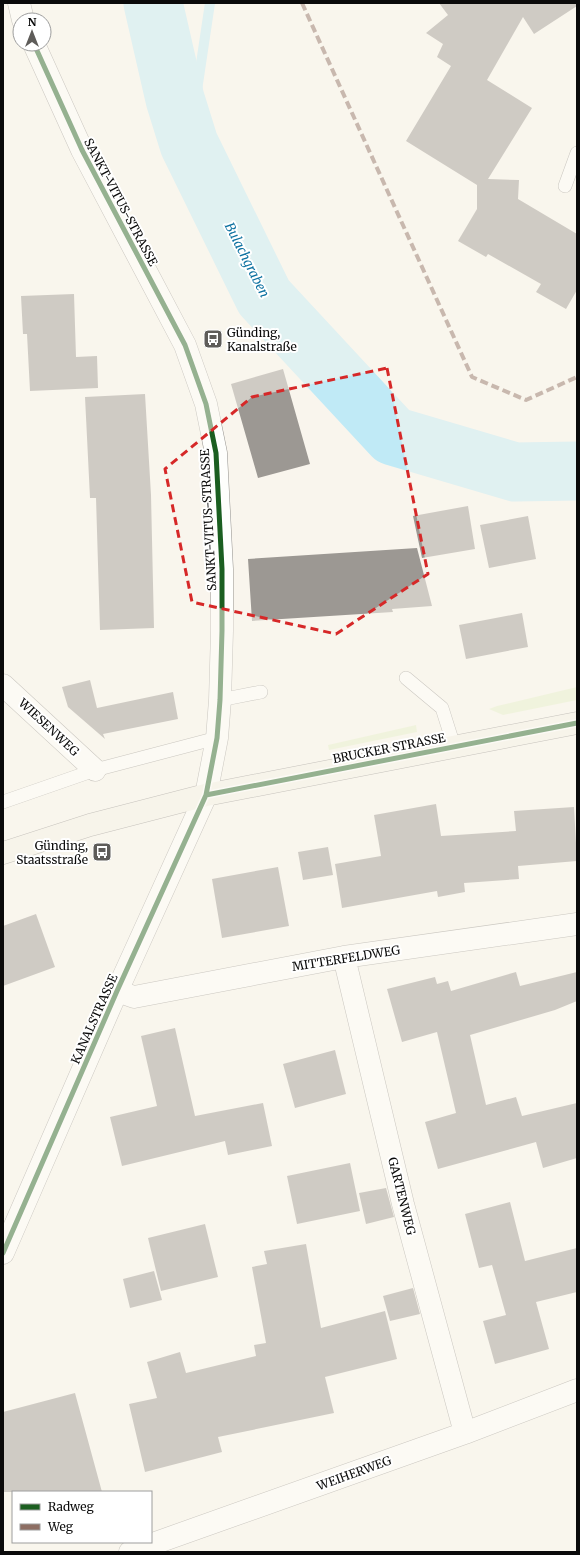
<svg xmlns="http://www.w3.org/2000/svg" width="580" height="1555" font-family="Merriweather,serif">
  <rect width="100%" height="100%" fill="#f9f5ed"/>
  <path fill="#e5f0cb" d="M577,687v13l-74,15 -14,-6 8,-3z
    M416,725l1,7 -88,18 -1,-5z"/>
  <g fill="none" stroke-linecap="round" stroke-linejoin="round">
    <path stroke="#c0eaf6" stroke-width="10" d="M189,144l21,-141"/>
    <path stroke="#c0eaf6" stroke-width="59" d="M153,3l22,96 14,45 75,153 129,139 122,36 62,-1"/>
  </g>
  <path fill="#9c9893" d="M439,3h138v3l-43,28 -11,-17 -36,63 45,28 -44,71 31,1 -1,19 59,35v56l-11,19 -30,-17 5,-8 -53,-30 -2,3 -28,-16 19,-32v-24l-71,-44 45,-75 -14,-9 6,-13 -17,-11 22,-18z
    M74,294l2,63 21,-1 1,32 -68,3 -3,-57h-4l-2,-38z
    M283,369l27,95 -52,14 -27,-94z
    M145,394l6,101 3,133 -54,2 -4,-132h-6l-5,-101z
    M468,506l7,43 -53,9 -9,-42z
    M528,516l8,43 -47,9 -9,-43z
    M417,548l15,58 -40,3 1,3 -141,9 -4,-62z
    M522,613l6,34 -62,12 -7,-34z
    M90,680l7,28 76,-16 5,27 -75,15 2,5 -37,-32 -6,-20z
    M436,804l5,32 75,-5 -2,-20 60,-4 3,54 -59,5 1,13 -55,4 1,9 -27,5 -1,-6 -95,17 -7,-44 46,-8 -7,-41z
    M328,847l5,28 -30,5 -5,-28z
    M278,867l11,59 -67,12 -10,-59z
    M36,914l19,53 -52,19v-60z
    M516,972l4,14 57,-14v29l-22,9 -85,25 16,70 30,-8 6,19 55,-13v55l-34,10 -7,-26 -98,27 -13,-47 31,-9 -19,-81 -35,10 -15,-53 48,-12 2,7 11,-3 3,10z
    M175,1028l20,88 68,-13 9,43 -44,9 -3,-14 -103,25 -12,-49 47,-11 -16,-70z
    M335,1050l11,44 -51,14 -12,-44z
    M350,1163l10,48 -63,13 -10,-48z
    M386,1188l8,29 -28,7 -7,-31z
    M510,1202l15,59 52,-13v44l-41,10 13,47 -54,15 -12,-43 23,-6 -14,-50 -13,3 -14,-54z
    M205,1224l13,53 -57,14 -13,-53z
    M306,1244l15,84 64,-17 12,48 -72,18 9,36 -116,24 4,15 -77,20 -16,-68 28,-6 -10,-36 33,-10 6,21 70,-17 -2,-11 12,-2 -14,-76 15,-3 -3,-13z
    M154,1271l8,29 -32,8 -7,-29z
    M413,1288l7,26 -30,7 -7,-25z
    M75,1393l27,99h-99v-80z"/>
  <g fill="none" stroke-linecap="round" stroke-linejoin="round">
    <g stroke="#92908c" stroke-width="14">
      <path id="service" d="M565,186l12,-33
        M406,678l36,30 12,38
        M220,700l41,-8
        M3,802l92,-32 122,-32"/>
    </g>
    <g stroke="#92908c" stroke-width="23">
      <path id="minor" d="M19,3l4,17
        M3,685l92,85
        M344,957l59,247 62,229
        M117,991l17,6 210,-40 233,-33
        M3,1253l114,-262 89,-196 11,-57 3,-38 2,-69v-62l-6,-116 -10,-49 -21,-59 -103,-195 -48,-106
        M130,1552l335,-119 112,-43"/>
    </g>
    <g stroke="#888683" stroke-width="23">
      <path id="secondary" d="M3,853l87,-28 116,-30 371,-72"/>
    </g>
    <use href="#service" stroke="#fefefc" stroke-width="13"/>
    <use href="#minor" stroke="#fefefc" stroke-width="22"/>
    <use href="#secondary" stroke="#f4f1e7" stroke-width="22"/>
    <path stroke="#8d6e63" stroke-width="4" stroke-dasharray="8 4" stroke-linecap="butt" d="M302,3l170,374 54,23 51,-23"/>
    <g stroke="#fff" stroke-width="8">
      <path id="cycleway" d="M206,795l371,-72
        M3,1253l114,-262 89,-196 11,-57 3,-38 2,-69v-62l-6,-116 -10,-49 -21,-59 -103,-195 -48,-106"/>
    </g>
    <use href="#cycleway" stroke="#1b5e20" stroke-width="5"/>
  </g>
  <path d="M0 0H580V1555H0ZM387,368l41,206 -92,60 -144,-32 -27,-133 87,-72z" fill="#f9f5ed" fill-opacity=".55" fill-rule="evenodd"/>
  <path fill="none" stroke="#d62828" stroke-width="3" stroke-dasharray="8 5" stroke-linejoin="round" d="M387,368l41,206 -92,60 -144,-32 -27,-133 87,-72z"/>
  <defs>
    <g id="bus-square" transform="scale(1)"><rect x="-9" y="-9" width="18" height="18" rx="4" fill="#5e5c59" stroke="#fff"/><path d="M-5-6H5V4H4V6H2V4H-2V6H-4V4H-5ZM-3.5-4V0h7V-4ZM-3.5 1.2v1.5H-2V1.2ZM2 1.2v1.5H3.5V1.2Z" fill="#fff"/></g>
  </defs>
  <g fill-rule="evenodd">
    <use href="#bus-square" x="213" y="339"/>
    <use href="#bus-square" x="102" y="852"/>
  </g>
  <g text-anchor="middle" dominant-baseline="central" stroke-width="4" stroke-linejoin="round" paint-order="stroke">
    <g font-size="12" fill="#0a0a0a" stroke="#fff">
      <text transform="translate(121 202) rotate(62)">SANKT-VITUS-STRASSE</text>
      <text transform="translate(208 520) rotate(-93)">SANKT-VITUS-STRASSE</text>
      <text transform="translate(49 727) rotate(43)">WIESENWEG</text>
      <text transform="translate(389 748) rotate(-11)">BRUCKER STRASSE</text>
      <text transform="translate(346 958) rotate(-9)">MITTERFELDWEG</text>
      <text transform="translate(94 1019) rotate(-66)">KANALSTRASSE</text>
      <text transform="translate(402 1196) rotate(76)">GARTENWEG</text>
      <text transform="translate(354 1473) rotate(-20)">WEIHERWEG</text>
    </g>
    <g font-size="12" fill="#0a0a0a" stroke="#fff" text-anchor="start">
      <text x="227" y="332">Günding,<tspan x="227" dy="14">Kanalstraße</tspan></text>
      <text x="88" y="845" text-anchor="end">Günding,<tspan x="88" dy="14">Staatsstraße</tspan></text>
    </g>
    <g font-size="13" font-style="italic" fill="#0e72a1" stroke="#fff">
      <text transform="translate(247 260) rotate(63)">Bulachgraben</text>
    </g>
  </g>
  <rect width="580" height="1555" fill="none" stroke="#0a0a0a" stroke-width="8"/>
  <rect x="12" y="1491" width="140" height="52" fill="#ffffff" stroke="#9d9d9d"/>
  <rect x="20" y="1504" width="20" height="6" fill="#1b5e20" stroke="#9d9d9d"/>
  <text x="48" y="1511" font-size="12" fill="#0a0a0a">Radweg</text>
  <rect x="20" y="1524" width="20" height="6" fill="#8d6e63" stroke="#9d9d9d"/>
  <text x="48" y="1531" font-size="12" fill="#0a0a0a">Weg</text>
  <g transform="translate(32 32)"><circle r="19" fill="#ffffff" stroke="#9d9d9d"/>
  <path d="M0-3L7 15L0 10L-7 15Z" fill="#5e5c59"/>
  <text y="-6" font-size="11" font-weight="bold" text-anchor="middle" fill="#0a0a0a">N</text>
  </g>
</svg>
